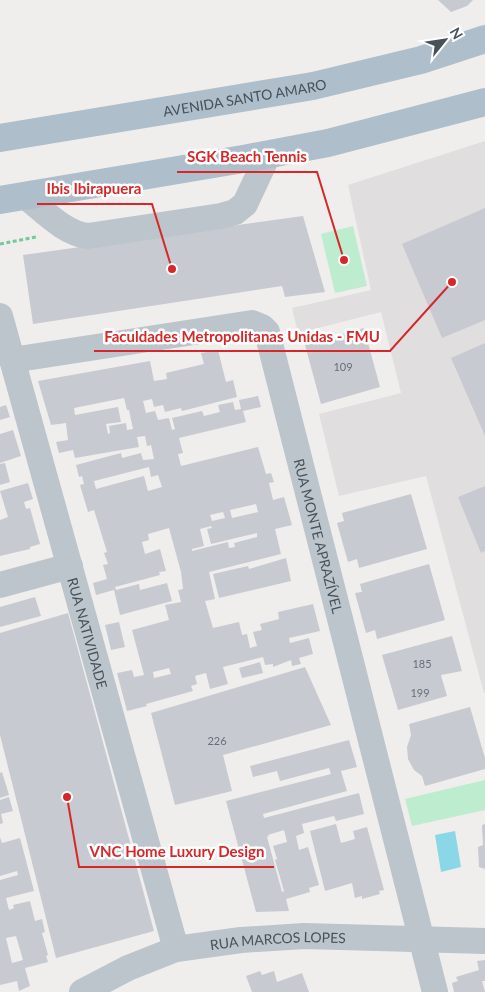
<svg xmlns="http://www.w3.org/2000/svg" width="485" height="992" font-family="Lato,sans-serif">
  <rect width="100%" height="100%" fill="#f0eded"/>
  <path fill="#e1dedf" d="M485,141v551l-1,1 -58,-217 -87,20 -20,-82 82,-21 -20,-81 -83,21 -6,-25 79,-18 -23,-105z"/>
  <path fill="#bdecce" d="M353,226l14,60 -32,7 -14,-59z
    M485,780v30l-73,16 -7,-27z"/>
  <path fill="#8cd7e7" d="M455,831l6,36 -20,5 -6,-37z"/>
  <path fill="#c7cad0" fill-rule="evenodd" d="M438,0h35l-6,6 -16,6z
    M485,208v112l-43,18 -40,-94z
    M303,216l22,76 -40,5 -3,-11 -249,38 -10,-69z
    M364,328l16,59 -59,17 -16,-59z
    M485,343v93l-34,-78z
    M218,350l8,32 7,-2 4,17 -55,14 -1,-3 -16,4 -2,-7 -9,2 -2,-8 -9,2 3,12 9,-2 3,9 11,-2 3,12 3,-1 -3,-11 30,-7 2,5 16,-4 -2,-7 15,-3 2,8 6,-1 -2,-9 19,-4 3,11 -18,4 3,11 -67,16 4,15 -5,1 3,12 77,-19 8,27 5,-1 3,9 -5,1 4,17 11,-3 8,28 -17,4 6,25 -72,18 6,27 -10,2 8,27 26,-6 3,13 5,-1 3,14 7,-2 -4,-14 9,-2 -2,-6 19,-5 -1,-7 35,-8 7,27 -31,7 1,5 19,-5 4,16 -14,4 2,6 -9,2 -1,-6 -18,7v-3l-8,1 -2,-8 -40,10 5,17 -18,5 -4,-16 -11,3 2,8 -6,2 2,5 -47,13 1,2 -20,5 -10,-38 15,-3 2,7 10,-2 -12,-45 37,-10 -4,-15 16,-3 -3,-12 5,-1 -2,-17 -12,-44 -21,6 1,6 -7,2 3,12 15,-5 6,22 -7,1 1,3 -45,12 1,3 23,-6 1,6 27,-7 5,18 -52,14 -6,-25 -18,5 -3,-12 14,-4 -4,-14 5,-1 -4,-11 3,-1 -13,-42 -6,2 -8,-27 4,-1 -2,-8 -3,1 -3,-12 45,-12 1,5 19,-5 2,7 11,-1 -3,-14 -4,1 -2,-10 -8,1 2,10 -64,11 -2,-8 -14,3 -3,-11 12,-2 -2,-17 -15,2 -13,-44 112,-20 4,20 13,-2 -1,-6 38,-9 -3,-11zM124,398l3,12h2l4,19 -6,1 -1,-7 -17,3 1,7 -2,1 -2,-10 15,-2 -3,-15 -43,8 -1,-7zM149,467l2,10 7,-2 4,12 -14,4 -4,-15 -48,13 -2,-8zM256,504l2,8 -26,6 -2,-8zM223,512l2,6 -13,3 -2,-6zM211,526l1,2 -5,1 4,15 46,-11v4l-23,6 1,4 -6,1 -1,-6 -36,9v-2l12,-3 -4,-17zM169,668l2,6 -17,4 -1,-6z
    M6,405l4,12 -10,3v-13z
    M13,430l8,26 -21,7v-29z
    M5,463l5,19 -10,3v-21z
    M28,483l5,16 -9,3 2,7 4,-1 10,36 -10,3v2l-30,7v-36l8,-3 -8,-26z
    M485,486v65l-4,2 -23,-56z
    M411,494l16,55 -68,19 -2,-9 -9,3 -11,-39 7,-2 -2,-8z
    M286,558l5,23 -72,17 -6,-24 35,-8 1,3z
    M429,564l16,56 -68,19 -2,-9 -9,3 -11,-40 7,-1 -2,-8z
    M35,597l6,19 -41,11v-20z
    M68,613l86,318 -98,27 -56,-223v-102z
    M119,622l6,25 -14,3 -6,-25z
    M452,636l10,35 -21,4 6,21 -49,14 -16,-55z
    M260,662l3,11 -21,5 -3,-10z
    M305,667l26,58 -108,30 9,36 -57,14 -24,-92z
    M470,707l15,51v11l-60,17 -3,-10 -8,-6 -6,-11 -1,-12 4,-12 -2,-11z
    M349,740l8,27 -16,4 6,20 -84,23 1,4 95,-25 5,21 -28,7 -2,-5 -32,8 2,9 -8,3 3,14 9,-3 11,38 -10,3 1,4 -24,7 3,12 -33,1 -30,-111 105,-27 -2,-6 -49,13 -3,-10 -24,6 -3,-11zM284,830l3,12 -14,4 4,13 -2,1 9,31 -2,1 -15,-55 2,-1 -1,-1z
    M2,772l7,23 -9,3v-25z
    M9,797l4,14 -12,3 2,9 -3,1v-24z
    M336,824l5,19 14,-4 -2,-8 14,-4 17,63 -5,1 1,3 -18,5v-3l-7,2 -3,-15 -27,8 -15,-60z
    M485,824v45l-6,-2 -1,-20 5,-2 -1,-20z
    M0,837l2,6 18,-5 14,53 -28,7 3,12 5,-2 -1,-3 17,-4 5,20 7,-2 3,13 -3,1 6,22 -2,1 2,6 -23,6 5,18 -11,5 -2,-10 -17,4v-105l18,-5 -1,-4 -17,5zM16,936l7,24 -11,3 -6,-25z
    M485,960v21h-3l3,11h-31l-2,-9 6,-2 -2,-4 23,-7 -2,-9z
    M260,971l2,4 12,-4 3,11 25,-9 7,19h-57l-6,-16z"/>
  <g fill="none" stroke-linecap="round" stroke-linejoin="round">
    <path stroke="#76c89d" stroke-width="3" stroke-dasharray="4 2.5" stroke-linecap="butt" d="M0,244l36,-7"/>
    <g stroke="#bcc5cc" stroke-width="26">
      <path d="M25,196c18,14 40,38 63,40l133,-20 14,-4 10,-8 23,-49"/>
      <path id="s1" d="M0,316l176,633"/>
      <path id="s2" d="M12,360l240,-37 10,4 5,5 168,660"/>
      <path d="M0,585l70,-19"/>
      <path id="s3" d="M82,992l46,-24 48,-19 65,-9 63,-4 181,5"/>
    </g>
    <g stroke="#aebecb" stroke-width="28">
      <path id="s4" d="M0,138l313,-52 108,-26 64,-21"/>
      <path d="M0,200l243,-41 85,-16 157,-41"/>
    </g>
  </g>
  <g text-anchor="middle" dominant-baseline="central" stroke-width="5" stroke-linejoin="round" paint-order="stroke">
    <g font-size="11" fill="#666f78">
      <text x="343" y="366">109</text>
      <text x="422" y="663">185</text>
      <text x="420" y="692">199</text>
      <text x="217" y="740">226</text>
    </g>
    <g font-size="14" fill="#46515a" stroke="#fff">
      <text stroke="none"><textPath href="#s4" startOffset="248">AVENIDA SANTO AMARO</textPath></text>
      <text stroke="none"><textPath href="#s2" startOffset="471">RUA MONTE APRAZÍVEL</textPath></text>
      <text stroke="none"><textPath href="#s1" startOffset="329">RUA NATIVIDADE</textPath></text>
      <text stroke="none"><textPath href="#s3" startOffset="206">RUA MARCOS LOPES</textPath></text>
    </g>
  </g>
  <path fill="none" stroke="#d62828" stroke-width="2" d="M344 260L317 172H177M172 269L152 204H37M452 282L390 351H94M67 797L79 867H274"/>
  <g fill="#d62828" stroke="#fff" stroke-width="2">
    <circle cx="344" cy="260" r="5"/>
    <circle cx="172" cy="269" r="5"/>
    <circle cx="452" cy="282" r="5"/>
    <circle cx="67" cy="797" r="5"/>
  </g>
  <g font-size="15" text-anchor="middle" font-weight="bold" fill="#d62828" stroke="#fff" stroke-width="5" stroke-linejoin="round" paint-order="stroke">
    <text x="247" y="162">SGK Beach Tennis</text>
    <text x="94" y="194">Ibis Ibirapuera</text>
    <text x="242" y="342">Faculdades Metropolitanas Unidas - FMU</text>
    <text x="177" y="857">VNC Home Luxury Design</text>
  </g>
  <g transform="translate(445 40) rotate(60)" stroke="#ffffff" stroke-width="4" paint-order="stroke">
  <path d="M0-4L9 19L0 12L-9 19Z" fill="#46515a"/>
  <text y="-8" font-size="14" font-weight="bold" text-anchor="middle" fill="#46515a">N</text>
  </g>
</svg>
